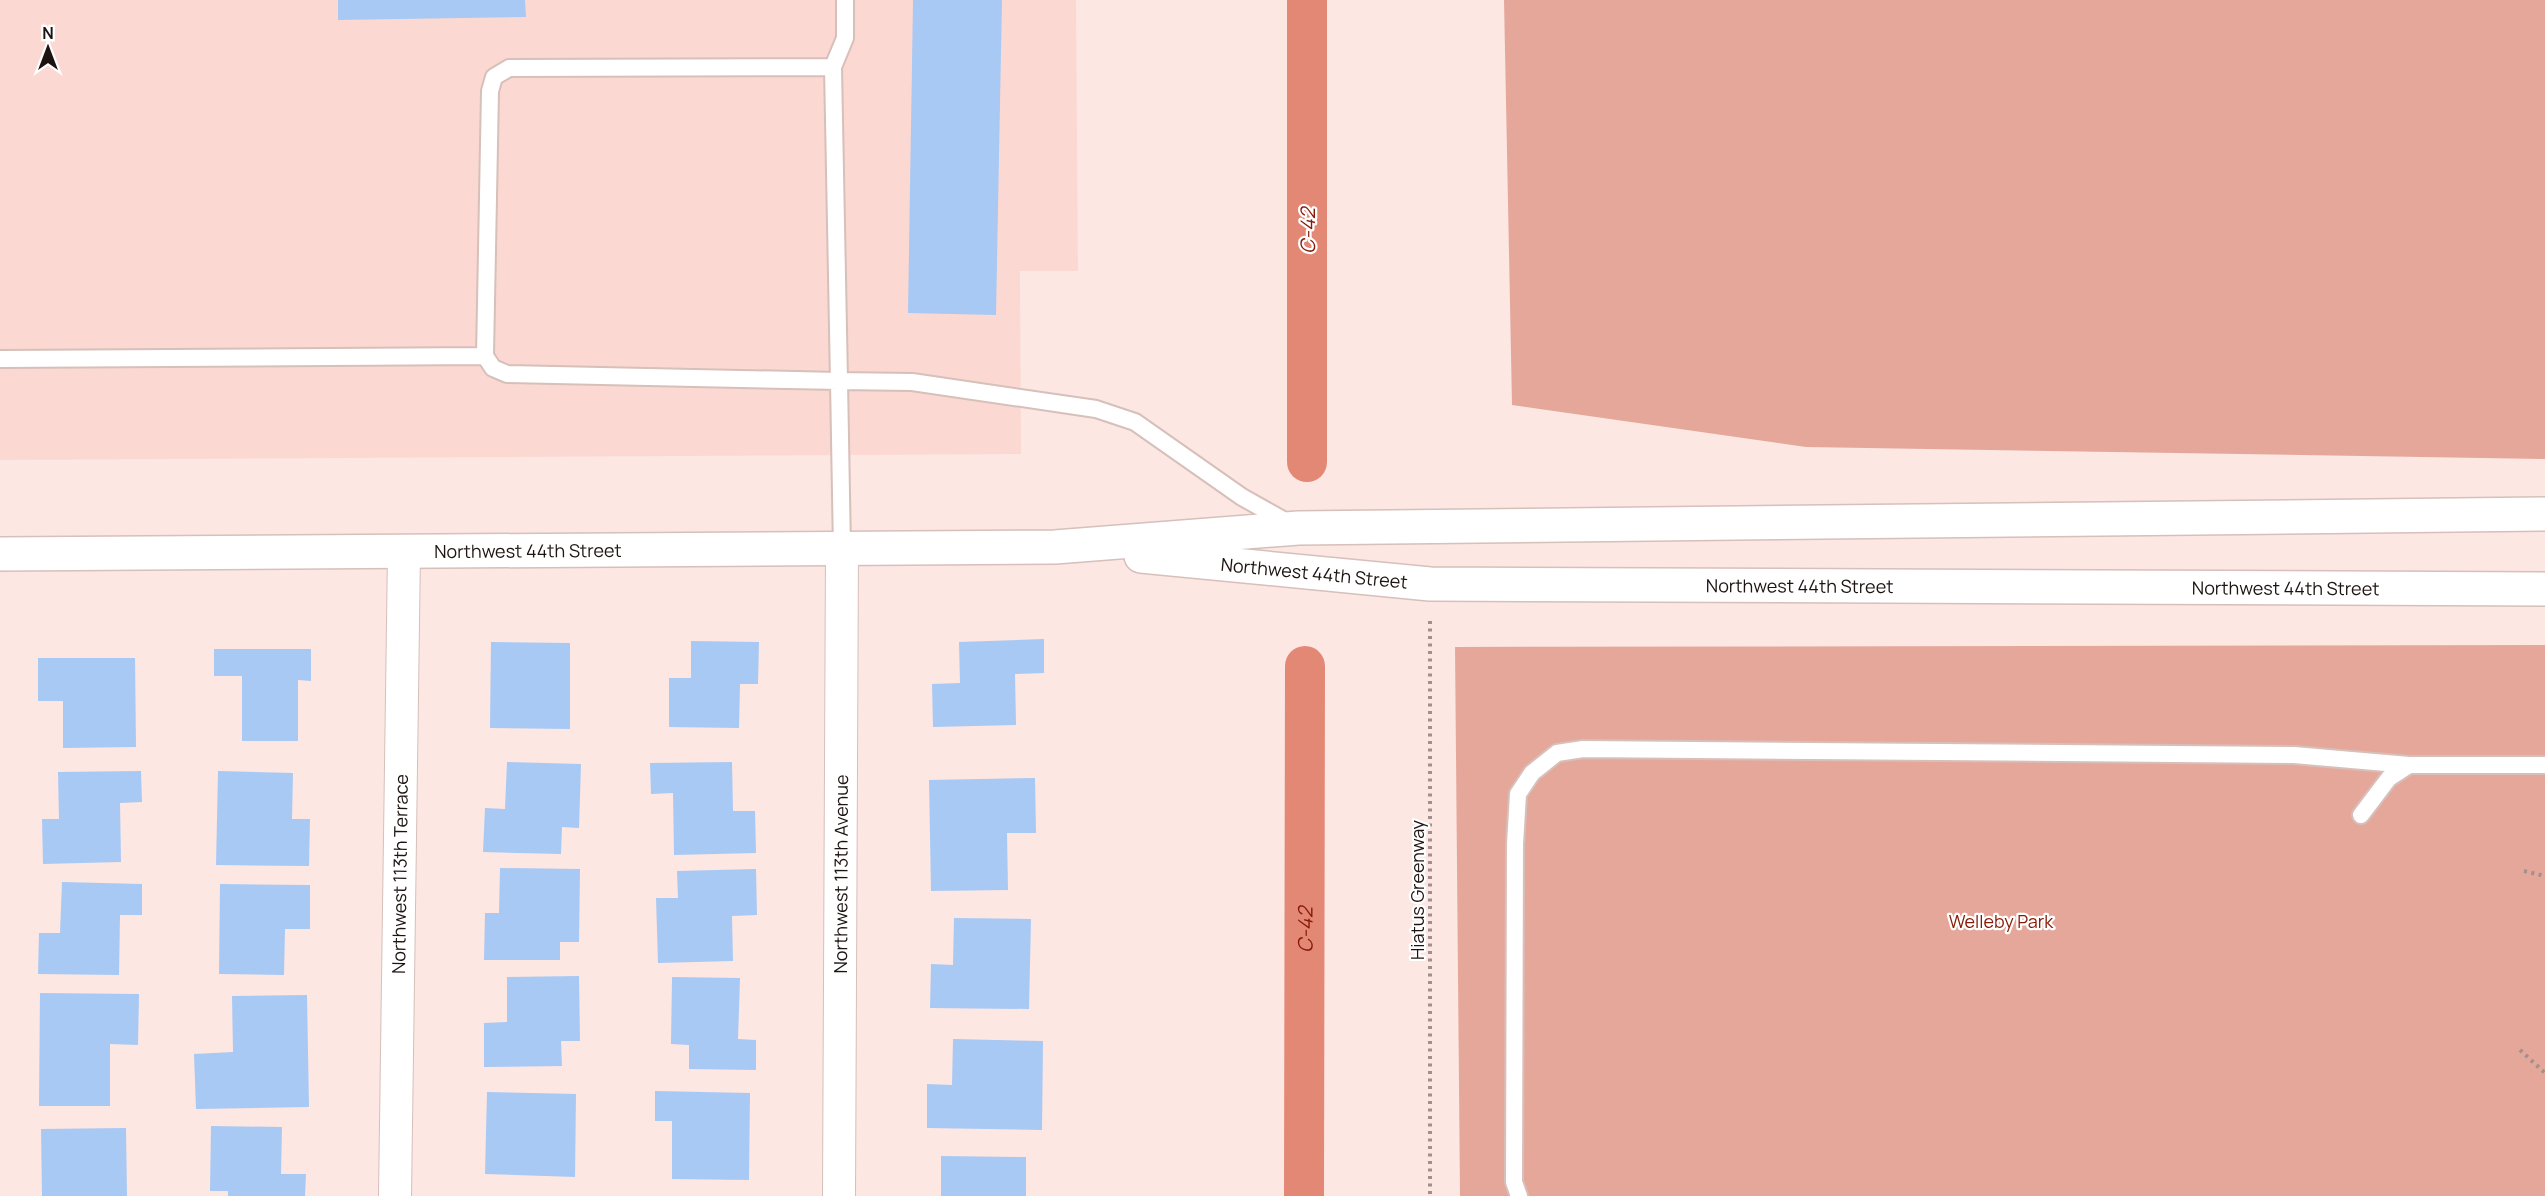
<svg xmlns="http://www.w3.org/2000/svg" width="2545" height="1196" font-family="Manrope,sans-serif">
  <rect width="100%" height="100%" fill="#fce7e3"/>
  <path fill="#fbd9d2" d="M0,0h1076l2,271h-58l1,183 -1021,6z"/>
  <path fill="#e6a79b" d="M1504,0h1041v459l-739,-12 -294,-42z
    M2545,645v551h-1085l-5,-549z"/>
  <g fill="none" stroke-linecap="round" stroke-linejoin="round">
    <g stroke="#e48876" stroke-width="40">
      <path d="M1307,462v-462"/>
      <path id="s1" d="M1304,1196l1,-530"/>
    </g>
  </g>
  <path fill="#a8c9f4" d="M338,0h187l1,17 -188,3z
    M913,0h89l-6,315 -88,-2z
    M1044,639v34l-29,1 1,51 -83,2 -1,-43 28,-1 -1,-41z
    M691,641l68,1 -1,42h-18l-1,44 -70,-1v-49h22z
    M491,642l79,1v86l-80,-1z
    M214,649h97v32l-13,-1v61h-56v-65h-28z
    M38,658h97l1,89 -73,1v-47h-25z
    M507,762l74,2 -2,64 -17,-1 -1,27 -78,-2 2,-44 20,1z
    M732,762l1,49h22l1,42 -82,2 -1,-62 -22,1 -1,-31z
    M141,771l1,31 -22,1 1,59 -78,2 -1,-45h17l-1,-47z
    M218,771l75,2 -1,46h18l-1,47 -93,-1z
    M1035,778l1,55h-29l1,57 -77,1 -2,-111z
    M500,868l80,1 -1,73h-19v18h-76l1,-47h14z
    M756,869l1,46 -25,1 1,45 -75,2 -2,-65h22l-1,-27z
    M62,882l80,2v31h-22l-1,60 -81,-1 1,-41h21z
    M220,884l90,1v44h-25l-1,46 -65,-1z
    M954,918l77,1 -2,90 -99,-1 1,-44 22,1z
    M579,976l1,65h-19l1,25 -78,1v-44l23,-1v-45z
    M672,977l68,1 -2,61 18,1v30l-67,-1v-24l-18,-1z
    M40,993l99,1 -1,51 -28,-1v62h-71z
    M307,995l2,112 -113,2 -2,-55 39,-2 -1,-56z
    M953,1039l90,2 -1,89 -115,-2v-44l25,1z
    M655,1091l95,2 -1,87 -77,-1v-58h-17z
    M487,1092l89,2 -1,83 -90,-3z
    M211,1126l71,1 -1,47h25l-1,22h-77v-5h-18z
    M126,1128l1,68h-85l-1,-67z
    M941,1156l85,1v39h-85z"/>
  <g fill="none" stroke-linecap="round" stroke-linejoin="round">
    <g stroke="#d7bfba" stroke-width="20">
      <path id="lane" d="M833,67l-324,1 -15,9 -4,14 -5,265 8,12 14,6 332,7 -6,-314 12,-29v-38
        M0,359l485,-3
        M842,550l-3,-169 73,1 184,27 39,13 107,75 50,28
        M2361,815l28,-37 20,-13h136
        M1519,1196l-5,-14 1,-338 3,-50 14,-21 25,-20 26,-4 711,6 115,10"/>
    </g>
    <g stroke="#d7bfba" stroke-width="34">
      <g id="street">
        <path id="s2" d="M395,1196l9,-645"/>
        <path id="s3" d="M839,1196l3,-646"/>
      </g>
    </g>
    <g stroke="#d7bfba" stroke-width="36">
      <g id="secondary">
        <path id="s4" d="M0,554l1055,-7 243,-19 1247,-14"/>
        <path id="s5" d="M1141,556l289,28 1115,5"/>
      </g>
    </g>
    <path stroke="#a1918e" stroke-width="4" stroke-dasharray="3 4.5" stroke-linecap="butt" d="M1430,621v575
      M2524,871l21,5
      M2520,1050l25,23"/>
    <use href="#lane" stroke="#fff" stroke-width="16"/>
    <use href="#street" stroke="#fff" stroke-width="32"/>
    <use href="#secondary" stroke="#fff" stroke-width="33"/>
  </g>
  <g text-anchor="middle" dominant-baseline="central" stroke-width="4.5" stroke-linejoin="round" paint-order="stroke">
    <g font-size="18" fill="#1d1412" stroke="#fff">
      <text stroke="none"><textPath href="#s4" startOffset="528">Northwest 44th Street</textPath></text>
      <text stroke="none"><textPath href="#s5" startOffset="174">Northwest 44th Street</textPath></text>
      <text stroke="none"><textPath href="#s5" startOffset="660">Northwest 44th Street</textPath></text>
      <text stroke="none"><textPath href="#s5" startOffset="1146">Northwest 44th Street</textPath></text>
      <text stroke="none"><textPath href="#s3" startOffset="322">Northwest 113th Avenue</textPath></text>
      <text stroke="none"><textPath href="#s2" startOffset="322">Northwest 113th Terrace</textPath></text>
      <text transform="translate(1417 890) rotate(-90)">Hiatus Greenway</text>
    </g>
    <g font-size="18" fill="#871907" stroke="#fff">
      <text x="2001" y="921">Welleby Park</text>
    </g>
    <g font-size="20" font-style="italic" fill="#881a08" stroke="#fff">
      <text transform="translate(1307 231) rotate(-90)">C-42</text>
      <text stroke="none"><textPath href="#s1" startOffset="266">C-42</textPath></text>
    </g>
  </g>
  <g transform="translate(48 48)" stroke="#ffffff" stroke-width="4.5" paint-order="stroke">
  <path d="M0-4.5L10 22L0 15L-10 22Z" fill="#1d1412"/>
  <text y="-9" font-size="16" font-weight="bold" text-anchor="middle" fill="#1d1412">N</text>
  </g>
</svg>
